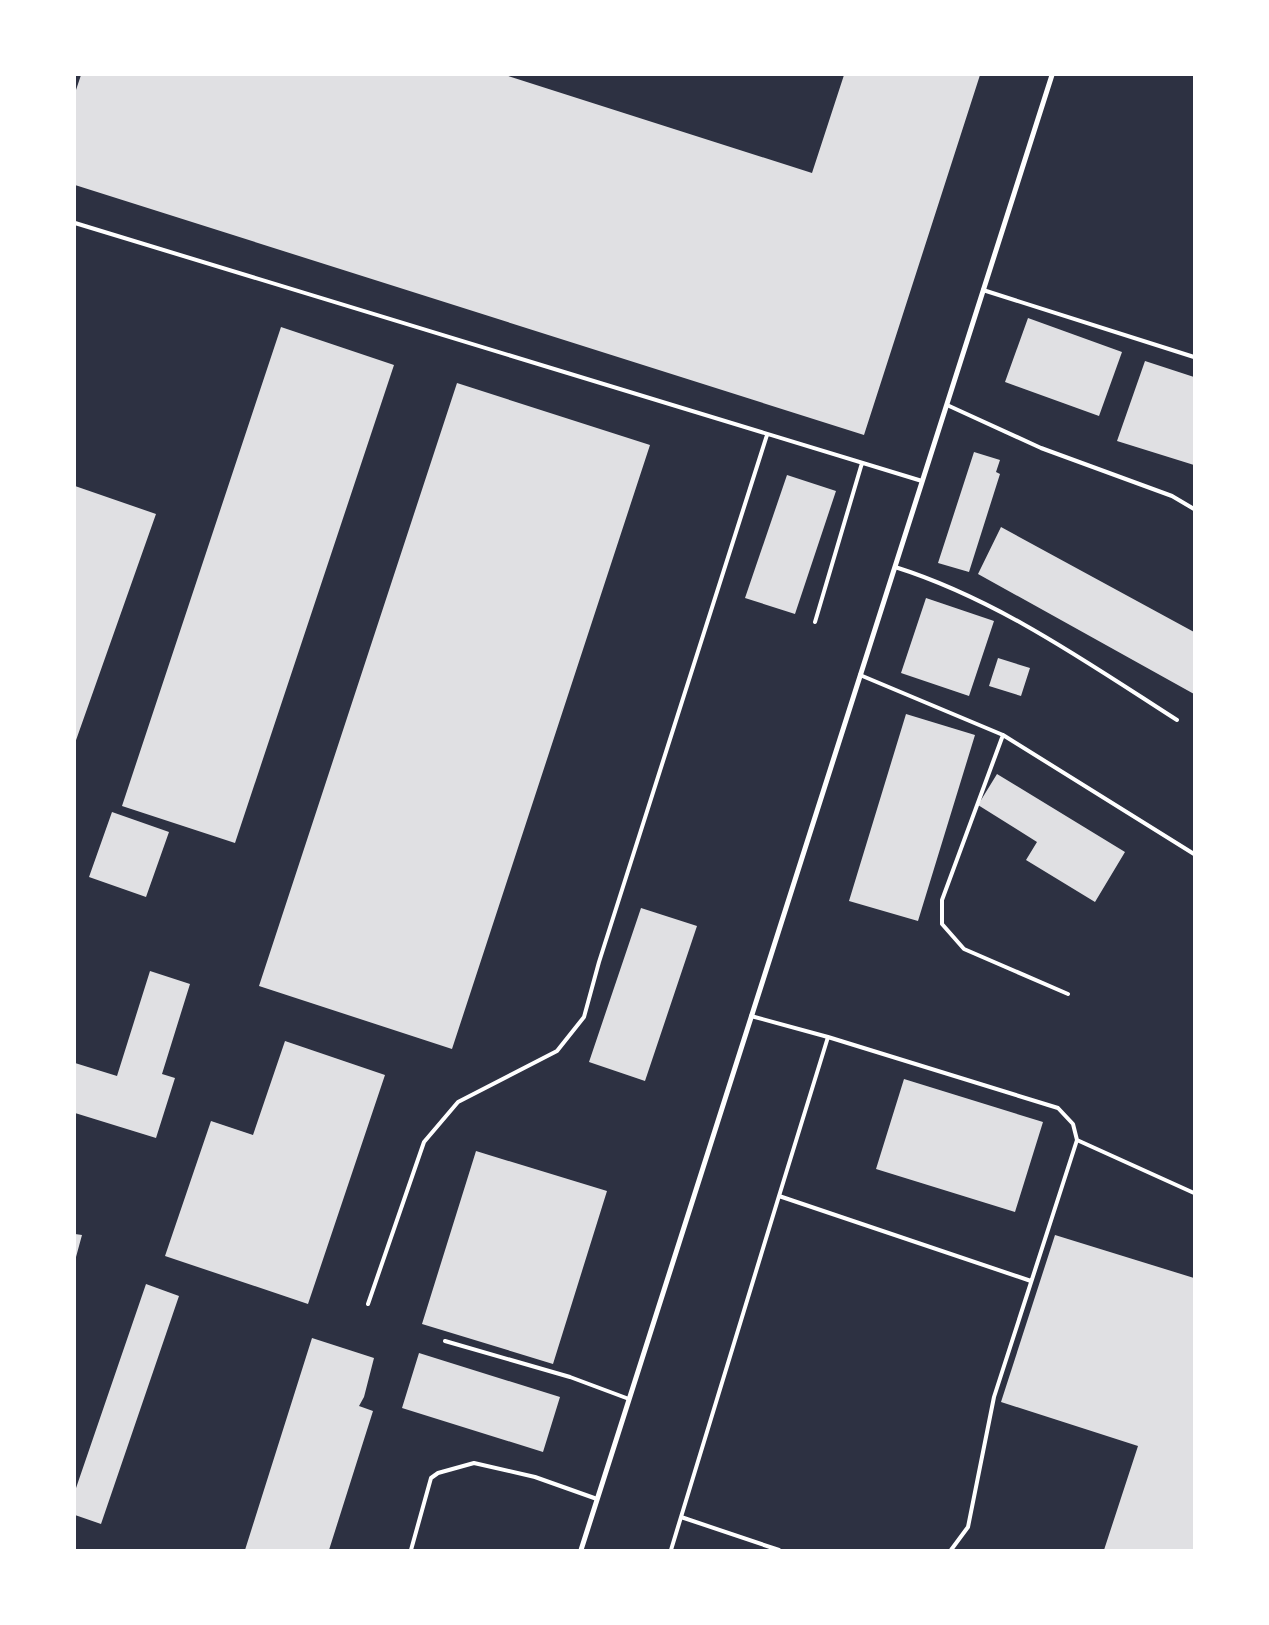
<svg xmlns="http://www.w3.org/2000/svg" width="1269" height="1625" font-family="Mulish,sans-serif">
  <rect width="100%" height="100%" fill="#2d3142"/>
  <path fill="#e0e0e3" d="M81,75h424l307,98 32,-98h136l-116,360 -789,-250v-92z
    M1028,318l94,34 -23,64 -94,-34z
    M281,327l113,38 -159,478 -113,-37z
    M1145,361l49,16v88l-77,-24z
    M457,383l193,62 -198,604 -193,-63z
    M974,452l26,8 -4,12 4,2 -31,98 -31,-9z
    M787,475l49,16 -41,123 -50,-16z
    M75,486l81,28 -81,229z
    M1001,527l193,105v62l-216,-120z
    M926,598l68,23 -25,75 -68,-23z
    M998,658l32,10 -9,28 -32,-10z
    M906,714l69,21 -57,186 -69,-20z
    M997,774l128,78 -30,50 -69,-42 11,-18 -59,-37z
    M112,812l57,20 -23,65 -57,-20z
    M641,908l56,18 -52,155 -56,-19z
    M150,971l40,13 -28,90 13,4 -19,60 -81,-25v-50l42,13z
    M285,1041l100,34 -77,229 -143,-48 46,-135 42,14z
    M904,1079l139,43 -28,90 -139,-43z
    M476,1151l131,40 -54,173 -131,-40z
    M75,1234l7,1 -6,22h-1z
    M1055,1235l139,43v272h-90l34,-104 -137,-44z
    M146,1284l33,12 -78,228 -26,-9v-24z
    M312,1338l62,20 -10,39 -5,9 14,5 -44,139h-84z
    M419,1353l141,44 -17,55 -141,-44z"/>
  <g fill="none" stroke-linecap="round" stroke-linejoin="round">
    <path stroke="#fff" stroke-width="4" d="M75,223l847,258
      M983,290l211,67
      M947,405l94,43 131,48 22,13
      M895,567c102,32 193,96 282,153
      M815,622l47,-159
      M860,675l143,60 191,119
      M1003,735l-61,165v24l22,25 104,45
      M751,1016l77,21 230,71 15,16 4,16 -83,257 -26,130 -17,23
      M1077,1140l117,53
      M779,1196l49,-159
      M368,1304l56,-162 34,-40 99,-51 27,-34 15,-55 168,-527
      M445,1341l125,36 59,22
      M681,1517l98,-321 252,85
      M411,1550l20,-72 7,-5 36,-10 61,14 62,22
      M671,1550l10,-33 98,33"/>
    <path stroke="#fff" stroke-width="5" d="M581,1550l471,-1475"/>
  </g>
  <rect width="1269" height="1625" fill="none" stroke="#ffffff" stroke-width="152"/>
</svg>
